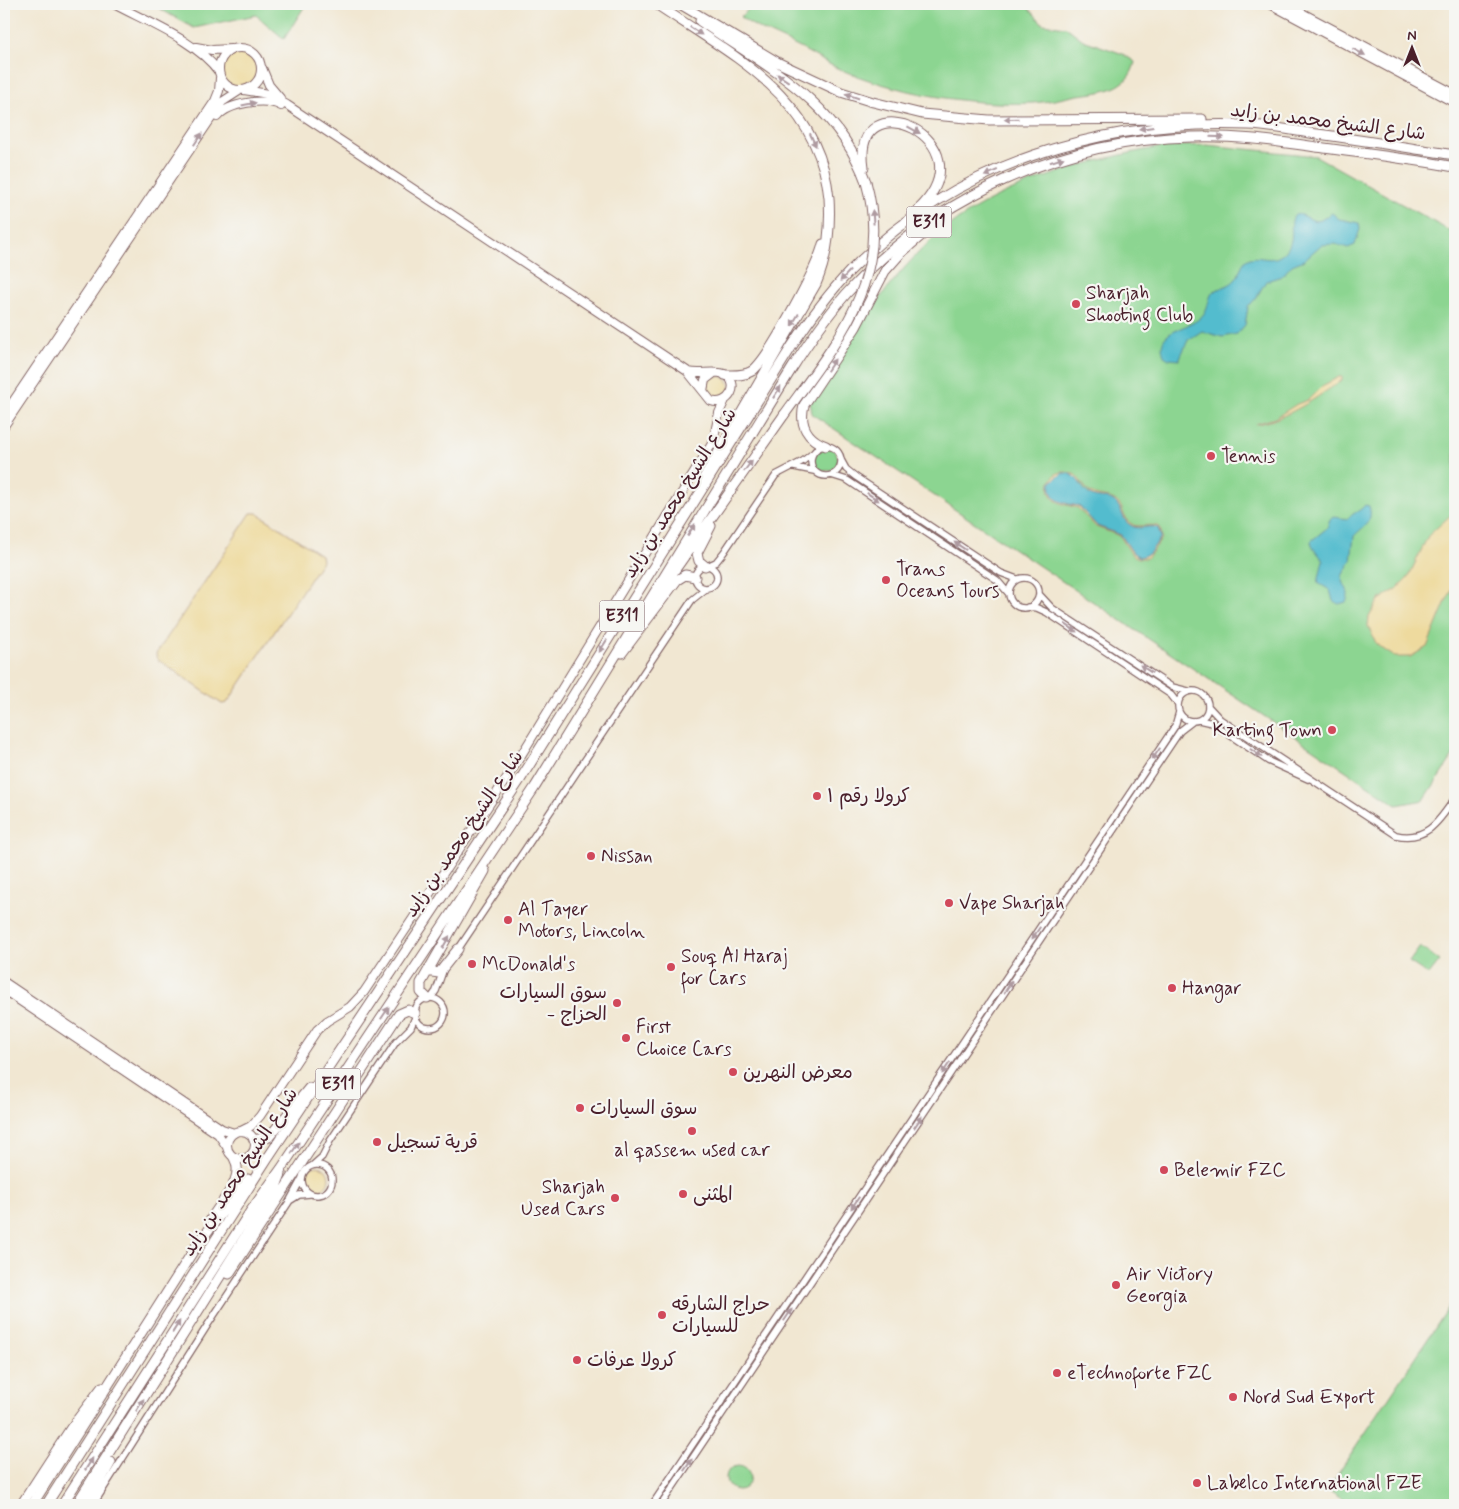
<svg xmlns="http://www.w3.org/2000/svg" width="1459" height="1509" font-family="Mynerve,'Playpen Sans Arabic',sans-serif">
  <rect width="100%" height="100%" fill="#f6f6f2"/>
  <filter id="ink" filterUnits="userSpaceOnUse"><feTurbulence type="fractalNoise" baseFrequency=".02" numOctaves="2"/><feDisplacementMap in="SourceGraphic" scale="10" xChannelSelector="R" yChannelSelector="G"/><feConvolveMatrix kernelMatrix="1 2 1 2 8 2 1 2 1" color-interpolation-filters="sRGB"/></filter>
  <filter id="wash" filterUnits="userSpaceOnUse"><feTurbulence type="fractalNoise" baseFrequency=".0096" numOctaves="4" result="noise"/><feDisplacementMap in="SourceGraphic" scale="20" xChannelSelector="R" yChannelSelector="G"/><feGaussianBlur stdDeviation="1.12" result="paint"/><feColorMatrix in="noise" values="0 0 0 0 0 0 0 0 0 0 0 0 0 0 0 0 0 1.4 0 .05"/><feComposite in="paint" operator="in"/></filter>
  <g filter="url(#wash)">
    <rect width="100%" height="100%" fill="#f1e7d2"/>
    <path fill="#8cd591" stroke="#6b7a5e" d="M151,4h155l-22,35 -28,-24 -62,13z
      M725,4h300l18,20 23,3 17,13 40,14 12,8c-6,28 -32,30 -57,33 -15,3 -30,7 -45,8 -62,3 -139,-10 -196,-35 -13,-6 -25,-14 -37,-20 -22,-11 -40,-17 -60,-31l9,-8 -4,-3z
      M1207,145l109,11 139,78v519l-31,47 -27,5 -585,-391 -2,-13c34,-52 67,-106 110,-150 54,-57 155,-88 230,-102 18,-4 38,-3 57,-4z
      M814 459a12 12 0 1 1 24 0a12 12 0 1 1-24 0Z
      M1420,947l20,14 -11,14 -20,-13z
      M1455,1298v207h-104l-20,-13 -1,-6z
      M726 1478a12 12 0 1 1 24 0a12 12 0 1 1-24 0Z"/>
    <path fill="#eeda9e" stroke="#9c7c64" fill-rule="evenodd" d="M222 70a18 18 0 1 1 36 0a18 18 0 1 1-36 0Z
      M706 388a12 12 0 1 1 24 0a12 12 0 1 1-24 0Z
      M1339,377h3v3c-24,17 -57,40 -86,44l19,-6 22,-14 11,-4 14,-14z
      M1062,472c21,0 15,12 29,21 9,6 21,2 28,11 5,6 4,14 11,19 9,7 19,-1 30,4l2,11 -12,17 -3,3h-8l-7,-3 -12,-19 -24,-9 -18,-19c-15,-4 -32,-6 -28,-26l6,-8zM1081,482l11,14 25,8c16,36 14,16 41,24l3,4 -2,10 -19,15 -7,-4 -12,-18 -24,-9 -18,-20 -13,-1z
      M1455,509v76l-9,16 -19,46 -17,10h-15l-18,-12 -9,-19 1,-9 10,-17 18,-11 11,-11 20,-42 25,-23z
      M251,513h6l64,42 1,6 -95,142 -5,1 -65,-45 -1,-5z
      M305 1178a12 12 0 1 1 24 0a12 12 0 1 1-24 0Z"/>
    <path fill="#52bcce" stroke="#4e6e7c" d="M1332,213l7,6 20,4 1,6 -5,16 -7,3 -13,-4 -14,1 -17,15 -12,5 -10,11 -16,5 -10,17 -8,9 -3,18 -8,9 -15,3 -20,-6 -14,9 -9,20 -10,-1 -5,-3c-10,-27 23,-26 36,-38 9,-8 7,-16 12,-25 7,-6 17,-6 23,-13 6,-6 5,-19 15,-22 13,-3 23,7 36,-7 11,-14 1,-27 9,-36 10,-3 16,9 26,5 4,-2 7,-5 11,-7z
      M1063,473c18,0 15,16 29,23 8,4 19,0 25,8 6,7 5,17 15,22 9,5 17,-2 26,2l3,9 -12,17 -9,3 -7,-4 -12,-18 -24,-9 -18,-20c-14,-3 -31,-4 -28,-24z
      M1365,505l4,1c5,15 -5,20 -15,30l-3,25 -9,15c1,11 10,15 4,26l-7,2 -6,-3 -3,-11 -12,-7 5,-23 -11,-14 -1,-5 16,-13 3,-9 4,-2 14,2c5,-7 12,-7 17,-14z"/>
  </g>
  <g filter="url(#ink)">
    <g fill="none" stroke-linecap="round" stroke-linejoin="round">
      <g stroke="#846565" stroke-width="8">
        <path id="minor" d="M811 461a15 15 0 1 1 30 0a15 15 0 1 1-30 0Z
          M840,458l6,11 10,8 145,96 16,6
          M794,467l20,4
          M831,475l16,5 150,100 12,14
          M695 577a11 11 0 1 1 22 0a11 11 0 1 1-22 0Z
          M707,566l9,-4 8,-10 52,-77 27,-14 10,-8
          M1009 593a15 15 0 1 1 30 0a15 15 0 1 1-30 0Z
          M1039,594l13,14 120,79 16,4
          M1028,607l9,1 9,4 125,83 7,9
          M1178 706a15 15 0 1 1 30 0a15 15 0 1 1-30 0Z
          M1208,706l12,13 176,116c31,7 44,-15 59,-37
          M1199,720l13,3 56,38 40,18
          M457,951l235,-351 15,-12
          M431,998l5,-7 7,-20
          M415 1013a15 15 0 1 1 30 0a15 15 0 1 1-30 0Z
          M313,1165l9,-8 8,-16 66,-99 15,-15 5,-12
          M302 1180a15 15 0 1 1 30 0a15 15 0 1 1-30 0Z
          M291,1200l8,-5 11,-1
          M93,1505l114,-179 82,-124 13,-24
          M652,1505l523,-779 4,-14
          M661,1505l519,-774 13,-10"/>
      </g>
      <g stroke="#846565" stroke-width="10">
        <path id="major" d="M114,4c33,18 83,37 105,68
          M1270,4l185,99
          M1285,4l170,90
          M196,47l16,3 19,-1
          M219 69a21 21 0 1 1 42 0a21 21 0 1 1-42 0Z
          M262,68l7,17 11,13
          M244,90l24,4 19,11 400,266 16,20
          M217,117c11,-14 48,-20 64,-11
          M689,372c11,3 25,-2 35,2 18,9 5,33 -13,27l-8,-10 2,-11 9,-7
          M4,415l211,-314 4,-10 1,-13
          M4,426l218,-324 17,-11
          M4,982l218,147 12,4
          M4,990l214,144 9,13
          M227 1145a14 14 0 1 1 28 0a14 14 0 1 1-28 0Z
          M241,1131l10,-5 9,-10 57,-86 10,-9 23,-14 14,-15 148,-222 201,-328 6,-29 6,-13"/>
      </g>
      <g stroke="#846565" stroke-width="11">
        <path id="highway" d="M656,4c75,51 163,92 173,194 2,31 -1,58 -13,86l-113,195
          M680,4l99,59 62,29 32,10 49,12 67,6 213,-1
          M700,21c67,46 137,80 166,161
          M864,167c-14,-88 127,-29 55,42
          M725,375c9,0 19,1 27,-4 17,-12 66,-105 71,-127
          M826,446c-19,-7 -27,-21 -22,-41l52,-78 29,-56 16,-18 29,-25
          M705,566l-6,-5 -2,-8 14,-27
          M648,608l136,-193
          M622,653l55,-73 8,-5 10,2
          M431,967l1,5 7,1 19,-24
          M427,998l-6,-6v-9l64,-112
          M254,1140l15,-3 40,-49
          M211,1219c10,-18 35,-41 23,-61
          M229,1274l170,-260 9,-4 7,3
          M21,1505l50,-77 31,-41
          M32,1505l165,-260 51,-66
          M46,1505l221,-346 253,-379 272,-434c17,-26 36,-52 58,-75 105,-108 251,-152 399,-146 23,1 46,6 68,9 46,6 92,14 138,21
          M62,1505l188,-293 31,-43 254,-382 256,-417c17,-27 35,-53 56,-77 87,-96 216,-153 345,-156 45,-2 88,5 132,11 44,6 88,11 131,19
          M76,1505l199,-316 6,-15
          M87,1505l24,-43"/>
      </g>
      <use href="#minor" stroke="#fff" stroke-width="5.5"/>
      <use href="#major" stroke="#fff" stroke-width="8"/>
      <use href="#highway" stroke="#fff" stroke-width="9"/>
      <g stroke="#846565" stroke-width="11" stroke-linecap="butt">
        <path id="highway-bridge" d="M784,415c52,-72 109,-137 82,-233"/>
      </g>
      <use href="#highway-bridge" stroke="#fff" stroke-width="9"/>
    </g>
    <defs><path id="oneway-solid" d="M-6-.8H1V-3.2L6.5 0L1 3.2V.8H-6Z" transform="scale(1.25)"/></defs>
    <g fill="#ae9aa0">
      <use href="#oneway-solid" transform="translate(696 31) rotate(34)"/>
      <use href="#oneway-solid" transform="translate(1359 52) rotate(28)"/>
      <use href="#oneway-solid" transform="translate(783 78) rotate(-146)"/>
      <use href="#oneway-solid" transform="translate(852 96) rotate(-161)"/>
      <use href="#oneway-solid" transform="translate(249 104) rotate(-11)"/>
      <use href="#oneway-solid" transform="translate(1011 119) rotate(179)"/>
      <use href="#oneway-solid" transform="translate(1146 128) rotate(173)"/>
      <use href="#oneway-solid" transform="translate(914 130) rotate(29)"/>
      <use href="#oneway-solid" transform="translate(1217 137) rotate(1)"/>
      <use href="#oneway-solid" transform="translate(198 139) rotate(-56)"/>
      <use href="#oneway-solid" transform="translate(813 140) rotate(65)"/>
      <use href="#oneway-solid" transform="translate(1057 160) rotate(-18)"/>
      <use href="#oneway-solid" transform="translate(991 173) rotate(155)"/>
      <use href="#oneway-solid" transform="translate(873 217) rotate(-95)"/>
      <use href="#oneway-solid" transform="translate(845 276) rotate(133)"/>
      <use href="#oneway-solid" transform="translate(795 320) rotate(121)"/>
      <use href="#oneway-solid" transform="translate(831 365) rotate(-56)"/>
      <use href="#oneway-solid" transform="translate(777 392) rotate(-58)"/>
      <use href="#oneway-solid" transform="translate(748 466) rotate(-53)"/>
      <use href="#oneway-solid" transform="translate(873 497) rotate(34)"/>
      <use href="#oneway-solid" transform="translate(691 530) rotate(-58)"/>
      <use href="#oneway-solid" transform="translate(960 546) rotate(-146)"/>
      <use href="#oneway-solid" transform="translate(1071 628) rotate(34)"/>
      <use href="#oneway-solid" transform="translate(603 646) rotate(122)"/>
      <use href="#oneway-solid" transform="translate(1146 669) rotate(-147)"/>
      <use href="#oneway-solid" transform="translate(1256 753) rotate(35)"/>
      <use href="#oneway-solid" transform="translate(1156 754) rotate(124)"/>
      <use href="#oneway-solid" transform="translate(1036 933) rotate(124)"/>
      <use href="#oneway-solid" transform="translate(446 942) rotate(-60)"/>
      <use href="#oneway-solid" transform="translate(1008 987) rotate(-56)"/>
      <use href="#oneway-solid" transform="translate(385 1013) rotate(-56)"/>
      <use href="#oneway-solid" transform="translate(946 1068) rotate(124)"/>
      <use href="#oneway-solid" transform="translate(918 1122) rotate(-56)"/>
      <use href="#oneway-solid" transform="translate(295 1148) rotate(-56)"/>
      <use href="#oneway-solid" transform="translate(855 1203) rotate(124)"/>
      <use href="#oneway-solid" transform="translate(788 1315) rotate(-56)"/>
      <use href="#oneway-solid" transform="translate(176 1327) rotate(-58)"/>
      <use href="#oneway-solid" transform="translate(140 1405) rotate(-58)"/>
      <use href="#oneway-solid" transform="translate(89 1464) rotate(-58)"/>
      <use href="#oneway-solid" transform="translate(688 1465) rotate(-56)"/>
    </g>
  </g>
  <g fill="#d1495b" stroke="#f6f6f2" stroke-width="2">
    <circle cx="1076" cy="304" r="5"/>
    <circle cx="1211" cy="456" r="5"/>
    <circle cx="886" cy="580" r="5"/>
    <circle cx="1332" cy="730" r="5"/>
    <circle cx="817" cy="796" r="5"/>
    <circle cx="591" cy="856" r="5"/>
    <circle cx="949" cy="903" r="5"/>
    <circle cx="508" cy="920" r="5"/>
    <circle cx="472" cy="964" r="5"/>
    <circle cx="671" cy="967" r="5"/>
    <circle cx="1172" cy="988" r="5"/>
    <circle cx="617" cy="1003" r="5"/>
    <circle cx="626" cy="1038" r="5"/>
    <circle cx="733" cy="1072" r="5"/>
    <circle cx="580" cy="1108" r="5"/>
    <circle cx="692" cy="1131" r="5"/>
    <circle cx="377" cy="1142" r="5"/>
    <circle cx="1164" cy="1170" r="5"/>
    <circle cx="683" cy="1194" r="5"/>
    <circle cx="615" cy="1198" r="5"/>
    <circle cx="1116" cy="1285" r="5"/>
    <circle cx="662" cy="1315" r="5"/>
    <circle cx="577" cy="1360" r="5"/>
    <circle cx="1057" cy="1373" r="5"/>
    <circle cx="1233" cy="1397" r="5"/>
    <circle cx="1197" cy="1483" r="5"/>
  </g>
  <g text-anchor="middle" dominant-baseline="central" stroke-width="4.5" stroke-linejoin="round" paint-order="stroke">
    <g fill="#f6f6f2" stroke="#7e6067" stroke-width="1">
      <rect x="906.5" y="206.5" width="45" height="31" rx="4"/>
      <rect x="599.5" y="600.5" width="45" height="31" rx="4"/>
      <rect x="315.5" y="1068.5" width="45" height="31" rx="4"/>
    </g>
    <g font-size="18" font-weight="bold" fill="#4a1f2b">
      <text x="929" y="222">E311</text>
      <text x="622" y="616">E311</text>
      <text x="338" y="1084">E311</text>
    </g>
    <g font-size="19" fill="#4a1f2b" stroke="#f6f6f2">
      <text transform="translate(1328 122) rotate(7)">شارع الشيخ محمد بن زايد</text>
      <text transform="translate(680 493) rotate(-58)">شارع الشيخ محمد بن زايد</text>
      <text transform="translate(464 834) rotate(-56)">شارع الشيخ محمد بن زايد</text>
      <text transform="translate(240 1172) rotate(-57)">شارع الشيخ محمد بن زايد</text>
    </g>
    <g font-size="19" fill="#4a1f2b" stroke="#f6f6f2" text-anchor="start">
      <text x="1086" y="293">Sharjah<tspan x="1086" dy="22">Shooting Club</tspan></text>
      <text x="1221" y="456">Tennis</text>
      <text x="896" y="569">Trans<tspan x="896" dy="22">Oceans Tours</tspan></text>
      <text x="1322" y="730" text-anchor="end">Karting Town</text>
      <text x="827" y="796">كرولا رقم ١</text>
      <text x="601" y="856">Nissan</text>
      <text x="959" y="903">Vape Sharjah</text>
      <text x="518" y="909">Al Tayer<tspan x="518" dy="22">Motors, Lincoln</tspan></text>
      <text x="681" y="956">Souq Al Haraj<tspan x="681" dy="22">for Cars</tspan></text>
      <text x="482" y="964">McDonald's</text>
      <text x="1182" y="988">Hangar</text>
      <text x="607" y="992" text-anchor="end">سوق السيارات<tspan x="607" dy="22">- الحزاج</tspan></text>
      <text x="636" y="1027">First<tspan x="636" dy="22">Choice Cars</tspan></text>
      <text x="743" y="1072">معرض النهرين</text>
      <text x="590" y="1108">سوق السيارات</text>
      <text x="387" y="1142">قرية تسجيل</text>
      <text x="692" y="1150" text-anchor="middle">al qassem used car</text>
      <text x="1174" y="1170">Belemir FZC</text>
      <text x="605" y="1187" text-anchor="end">Sharjah<tspan x="605" dy="22">Used Cars</tspan></text>
      <text x="693" y="1194">المثنى</text>
      <text x="1126" y="1274">Air Victory<tspan x="1126" dy="22">Georgia</tspan></text>
      <text x="672" y="1304">حراج الشارقه<tspan x="672" dy="22">للسيارات</tspan></text>
      <text x="587" y="1360">كرولا عرفات</text>
      <text x="1067" y="1373">eTechnoforte FZC</text>
      <text x="1243" y="1397">Nord Sud Export</text>
      <text x="1207" y="1483">Labelco International FZE</text>
    </g>
  </g>
  <rect width="1459" height="1509" fill="none" stroke="#f6f6f2" stroke-width="20"/>
  <g transform="translate(1412 48)" stroke="#f6f6f2" stroke-width="4" paint-order="stroke">
  <path d="M0-4L9 19L0 12L-9 19Z" fill="#4a1f2b"/>
  <text y="-8" font-size="14" font-weight="bold" text-anchor="middle" fill="#4a1f2b">N</text>
  </g>
</svg>
